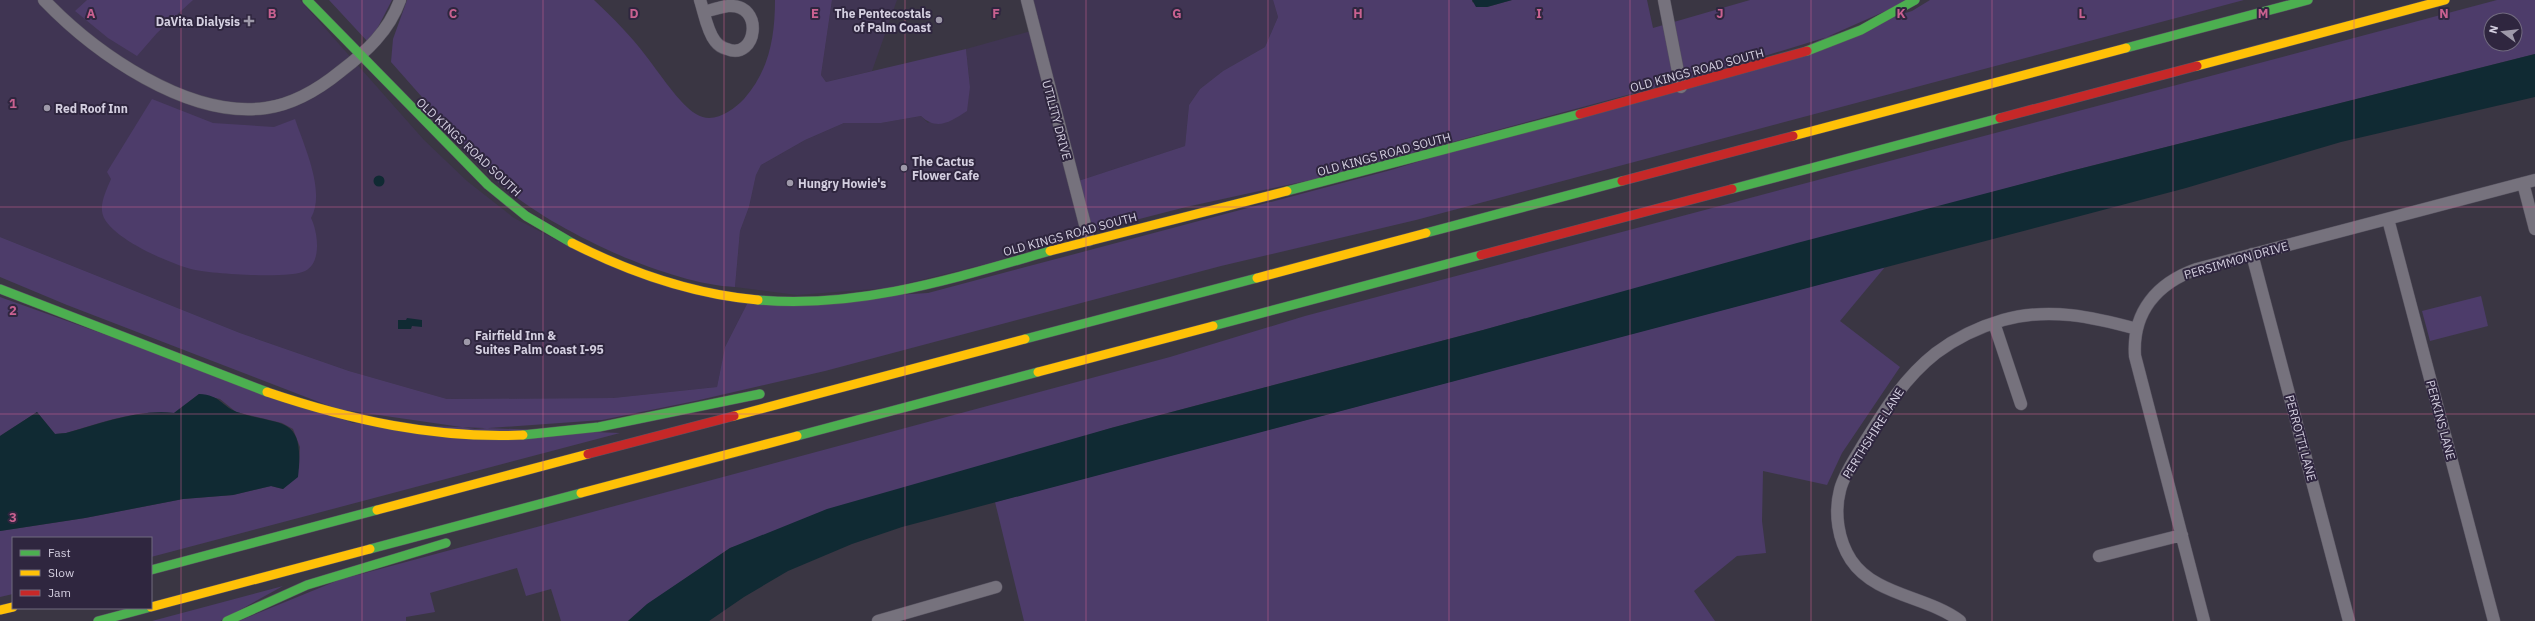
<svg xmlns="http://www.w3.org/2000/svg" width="2535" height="621" font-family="'IBM Plex Sans',sans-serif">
  <rect width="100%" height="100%" fill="#3a3643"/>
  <path fill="#403553" d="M0,0h300l124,140 43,41 47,37 64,33 169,53 -22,43 -8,40 -104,11 -166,1 -98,-28 -109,-38 -240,-96z
    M832,0h65l-25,71 -46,11 -5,-7z
    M1023,0h250l5,17 -13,30 -42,24 -23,18 -11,16 -4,41 -116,38 12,50 -91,29 -102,25 -91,7 -62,-8 5,-56 9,-24 7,-32 5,-10 44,-25 39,-17h37l40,-7 7,7 42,-36 -4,-38 65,-18z"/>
  <path fill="#4d3c6a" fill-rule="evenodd" d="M87,0h106l-36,33 -20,23 -29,-18 -33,-27z
    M329,0h63l-15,29 -10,12z
    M407,0h187c19,18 37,36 52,56 12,15 34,49 50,58 17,11 36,-3 48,-15 25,-28 31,-62 31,-99h57l-11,75 5,7 140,-33 4,38 -3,24c-17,11 -30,20 -46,5l-40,7h-37l-39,17 -44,25 -5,10 -7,32 -9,24 -5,56c-68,-3 -185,-58 -235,-103 -7,-6 -12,-15 -18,-21 -31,-33 -61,-67 -91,-101l2,-23z
    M1273,0h199v2l15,5 25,-7h135l6,28 97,-28h155l-15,9 -88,39 -487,131 -129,28 -105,27 -12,-50 116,-38 4,-41 11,-16 23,-18 42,-24 13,-30z
    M1930,0h314l-828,220 -195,46 -396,105 -130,30 -93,19 -127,9 -138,-20 -270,-104 -67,-28v-40l240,96 109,38 98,28 166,-1 104,-11 8,-40 22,-43 181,-11 463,-123 521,-159z
    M2497,0h38v54l-468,118 -584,158 -372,98 -381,120 -82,56 -20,17h-67l-10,-32 -25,7 -9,-28 -87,25 5,19 -29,5v4h-167l100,-41 831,-223 135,-41zM2491,20h24v24h-24z
    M152,99l61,24 61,4 21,-8c9,27 31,73 16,99 7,14 11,45 -6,53 -15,8 -96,3 -114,-2 -22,-6 -87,-33 -89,-58 -1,-11 5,-22 9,-32l-4,-7z
    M1885,267l-45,54 60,46 -58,86 -15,32 -64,-14 -1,50 4,32 -29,3 -43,35 21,30h-691l-29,-119z
    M2481,296l7,30 -58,15 -8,-30z
    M0,297l353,126 267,10 -469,124v-19h-138v56l-13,3v-66l85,-13 98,-19 50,-4 38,-9 12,3 16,-21 1,-21 -7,-18 -11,-6 -46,-11 -16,-13 -21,-5 -25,19c-37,-4 -73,10 -108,20l-11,1 -18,-22 -37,24z
    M283,586l-63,35h-68z"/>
  <path fill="#102a33" d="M1472,0h40l-25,7h-11z
    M2535,54v43l-194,45 -155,46 -1284,339 -50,17 -64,27 -44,26 -35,24h-81l19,-17 83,-56 97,-39 284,-81 372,-98 314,-87 270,-71z
    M373.5 181a5.5 5.5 0 1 1 11 0a5.5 5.5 0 1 1-11 0Z
    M407,318l15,2v7l-10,-1 -1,3h-13v-9h8z
    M199,394c22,1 22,12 38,18 45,15 68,2 61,65l-15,12 -12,-3 -38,9 -50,4 -98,19 -85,13v-95l37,-24 18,22 11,-1c35,-9 71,-24 108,-20z"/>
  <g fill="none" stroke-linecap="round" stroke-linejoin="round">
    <g stroke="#585461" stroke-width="13">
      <path id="street" d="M44,0c51,53 144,119 222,108 29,-4 53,-19 75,-37 25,-19 48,-40 59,-71
        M700,0c4,12 7,31 15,41 3,4 8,7 12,8 30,12 38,-46 1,-43 -8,1 -16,4 -24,6
        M1027,0l62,240
        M1664,0l17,87
        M2523,183l12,46
        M2388,219l106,402
        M2252,254l97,367
        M1994,323l27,81
        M2099,556l83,-21
        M878,621l118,-34
        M1960,621c-33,-25 -85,-25 -109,-61 -13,-20 -17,-47 -11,-70 4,-16 15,-31 23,-45 21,-34 41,-67 73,-92 20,-15 43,-26 67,-33 46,-13 90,-3 134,9
        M2204,621l-69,-265c-3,-44 22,-73 62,-87l338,-89"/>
    </g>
    <g stroke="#585461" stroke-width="10">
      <path id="fast" d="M307,0l181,185 38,31 46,27
        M2126,48l182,-48
        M1807,51l54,-21 54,-30
        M1732,189l268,-71
        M1287,191l293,-77
        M1426,233l196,-52
        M0,289l267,103
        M758,300c101,9 197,-22 292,-49
        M1213,326l268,-71
        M1025,339l232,-61
        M523,435l76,-8 161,-33
        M797,436l241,-64
        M370,549l211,-56
        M151,570l226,-60
        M98,621l49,-13
        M227,621l80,-36 139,-42"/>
    </g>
    <g stroke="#585461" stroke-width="10">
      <path id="slow" d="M2197,66l248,-66
        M1793,136l333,-88
        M572,243c59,30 119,51 186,57
        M1050,251l237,-60
        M1257,278l169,-45
        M1038,372l175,-46
        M267,392c83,28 168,47 256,43
        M734,416l291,-77
        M581,493l216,-57
        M377,510l211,-56
        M151,607l219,-58
        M0,610l13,-3"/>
    </g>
    <g stroke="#585461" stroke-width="10">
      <path id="jam" d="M1580,114l227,-63
        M2000,118l197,-52
        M1622,181l171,-45
        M1481,255l251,-66
        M588,454l146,-38"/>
    </g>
    <use href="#street" stroke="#76727d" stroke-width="12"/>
    <use href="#fast" stroke="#4caf50" stroke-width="9"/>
    <use href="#slow" stroke="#ffc107" stroke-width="9"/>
    <use href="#jam" stroke="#c62828" stroke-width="9"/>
  </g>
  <path fill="none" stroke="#c96190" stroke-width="1" stroke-opacity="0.55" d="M181,0v621M362,0v621M543,0v621M724,0v621M905,0v621M1086,0v621M1268,0v621M1449,0v621M1630,0v621M1811,0v621M1992,0v621M2173,0v621M2354,0v621M0,207h2535M0,414h2535"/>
  <g fill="#9e99a9" stroke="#2f263f" stroke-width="1.5">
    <circle cx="939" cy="20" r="4"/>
    <path d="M247 15h4v4h4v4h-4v4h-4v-4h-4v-4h4z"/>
    <circle cx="47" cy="108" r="4"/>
    <circle cx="904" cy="168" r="4"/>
    <circle cx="790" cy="183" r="4"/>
    <circle cx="467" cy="342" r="4"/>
  </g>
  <g text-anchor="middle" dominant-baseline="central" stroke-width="4" stroke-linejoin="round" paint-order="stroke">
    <g font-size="12" font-weight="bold" fill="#d4cfe0" stroke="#2f263f" text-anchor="start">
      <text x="931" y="13" text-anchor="end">The Pentecostals<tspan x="931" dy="14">of Palm Coast</tspan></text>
      <text x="240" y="21" text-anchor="end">DaVita Dialysis</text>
      <text x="55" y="108">Red Roof Inn</text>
      <text x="912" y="161">The Cactus<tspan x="912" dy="14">Flower Cafe</tspan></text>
      <text x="798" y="183">Hungry Howie's</text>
      <text x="475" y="335">Fairfield Inn &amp;<tspan x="475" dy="14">Suites Palm Coast I-95</tspan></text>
    </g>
    <g font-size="12" fill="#d4cfe0" stroke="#2f263f">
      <text transform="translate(1697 70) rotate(-15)">OLD KINGS ROAD SOUTH</text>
      <text transform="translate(1057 120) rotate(75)">UTILITY DRIVE</text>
      <text transform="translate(469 147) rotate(43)">OLD KINGS ROAD SOUTH</text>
      <text transform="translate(1384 154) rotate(-15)">OLD KINGS ROAD SOUTH</text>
      <text transform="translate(1070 234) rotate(-15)">OLD KINGS ROAD SOUTH</text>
      <text transform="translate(2236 260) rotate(-16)">PERSIMMON DRIVE</text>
      <text transform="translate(2441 420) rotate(75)">PERKINS LANE</text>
      <text transform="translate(1873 433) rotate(-58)">PERTHSHIRE LANE</text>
      <text transform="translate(2301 438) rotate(75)">PERROTTI LANE</text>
    </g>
  </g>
  <g font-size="13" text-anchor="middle" font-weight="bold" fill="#c96190" stroke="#2f263f" stroke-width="4" stroke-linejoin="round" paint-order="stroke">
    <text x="91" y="18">A</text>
    <text x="272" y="18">B</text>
    <text x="453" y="18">C</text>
    <text x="634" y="18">D</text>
    <text x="815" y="18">E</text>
    <text x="996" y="18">F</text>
    <text x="1177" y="18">G</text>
    <text x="1358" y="18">H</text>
    <text x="1539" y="18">I</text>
    <text x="1720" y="18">J</text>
    <text x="1901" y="18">K</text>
    <text x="2082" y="18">L</text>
    <text x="2263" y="18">M</text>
    <text x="2444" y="18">N</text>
    <text x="13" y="108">1</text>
    <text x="13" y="315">2</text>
    <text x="13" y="522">3</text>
  </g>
  <rect x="12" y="537" width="140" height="72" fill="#2f263f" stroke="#716a7f"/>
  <rect x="20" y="550" width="20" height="6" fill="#4caf50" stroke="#716a7f"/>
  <text x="48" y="557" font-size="12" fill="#d4cfe0">Fast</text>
  <rect x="20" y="570" width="20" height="6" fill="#ffc107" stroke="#716a7f"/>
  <text x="48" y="577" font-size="12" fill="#d4cfe0">Slow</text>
  <rect x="20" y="590" width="20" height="6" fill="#c62828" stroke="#716a7f"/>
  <text x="48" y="597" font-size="12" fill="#d4cfe0">Jam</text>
  <g transform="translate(2503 32) rotate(285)"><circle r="19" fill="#2f263f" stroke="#716a7f"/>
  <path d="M0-3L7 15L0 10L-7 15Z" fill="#9e99a9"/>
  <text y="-6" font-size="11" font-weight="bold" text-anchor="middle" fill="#d4cfe0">N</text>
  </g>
</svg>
